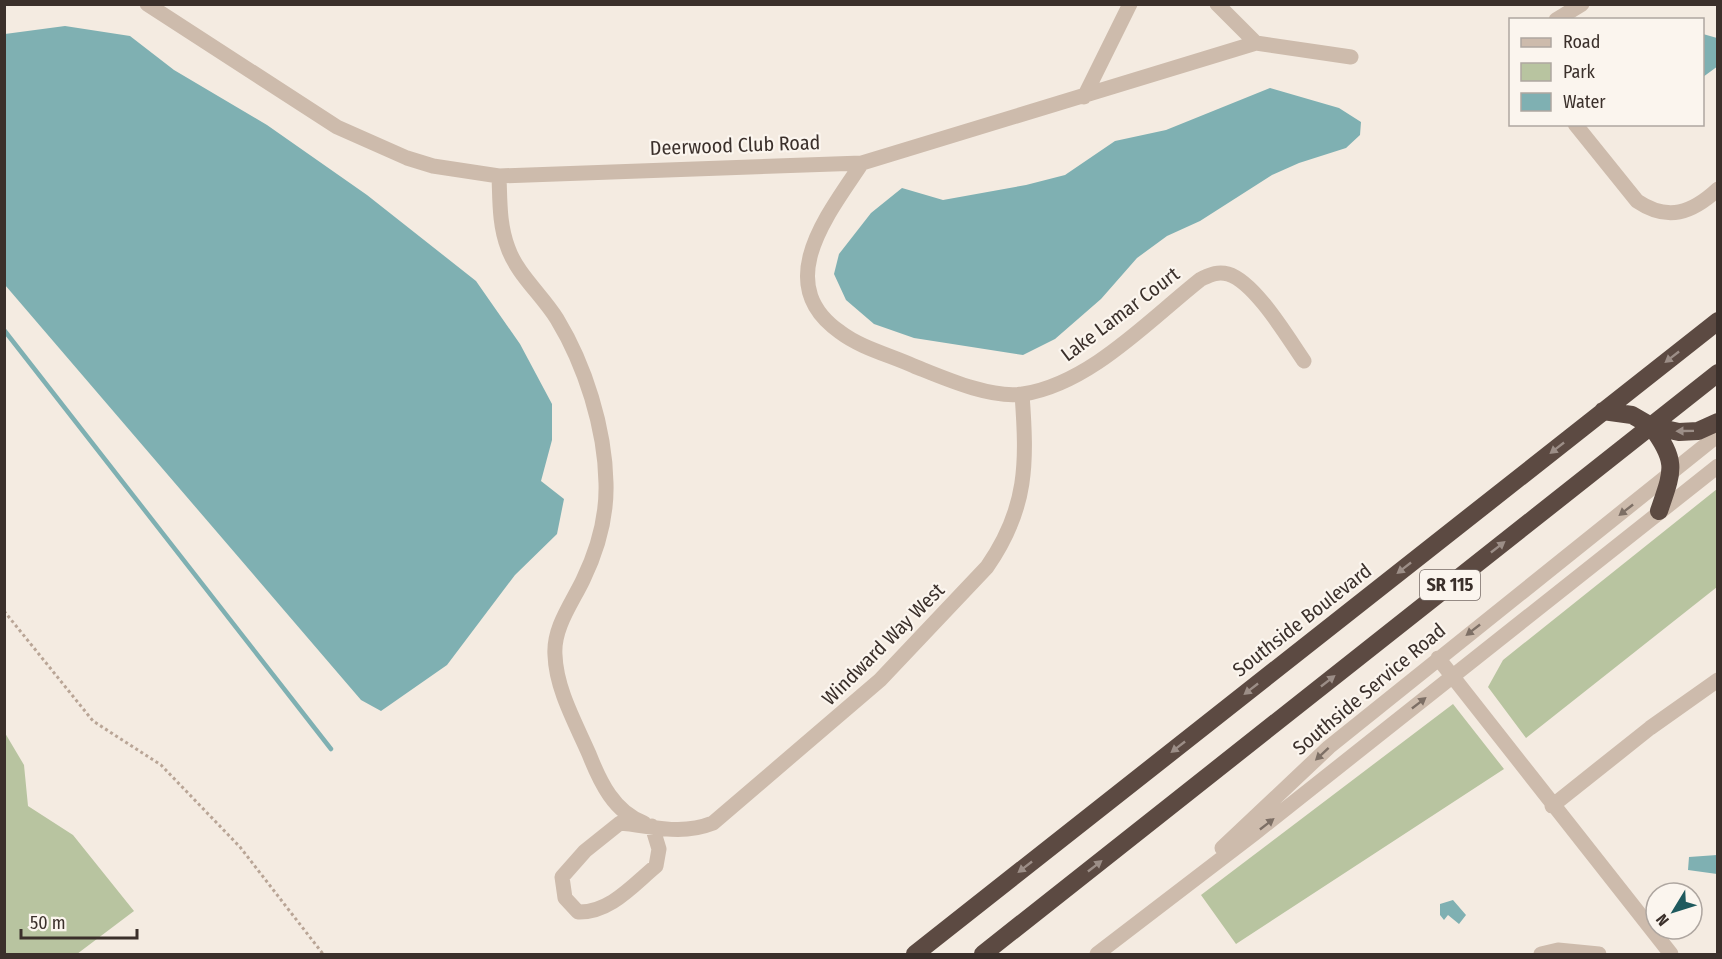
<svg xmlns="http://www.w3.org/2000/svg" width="1722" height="959" font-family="'Fira Sans Condensed',sans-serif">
  <rect width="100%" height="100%" fill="#f4ebe1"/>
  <path fill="#b8c4a0" d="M1717,489v98l-191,151 -38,-51 15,-27z
    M1453,704l51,65 -268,175 -35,-49z
    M5,733l19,32 4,41 45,29 61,76 -57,43h-72z"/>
  <path fill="#7fb0b2" d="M65,26l65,10 44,34 93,55 100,70 109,86 44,63 32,60v36l-11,41 23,18 -7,35 -42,41 -68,90 -66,46 -20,-11 -356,-415v-251z
    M1703,34l14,4 1,28 -15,11z
    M1270,88l69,20 22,14 -1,13 -14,13 -47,15 -27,12 -72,46 -33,15 -30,22 -36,41 -46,40 -32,16 -109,-17 -40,-14 -28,-24 -12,-26 5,-20 32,-41 31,-25 41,12 83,-15 39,-10 50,-34 51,-11z
    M1717,855v19l-29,-4 1,-13z
    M1453,900l13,15 -7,9 -11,-9 -4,5 -4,-5v-11z"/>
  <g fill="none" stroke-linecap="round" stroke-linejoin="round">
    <path stroke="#7fb0b2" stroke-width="4.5" d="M4,330l327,419"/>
    <path stroke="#b9a596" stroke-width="3" stroke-dasharray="3 3" stroke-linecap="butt" d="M4,611l89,110 68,44 79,82 83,107"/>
    <path stroke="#cdbbac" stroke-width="15" d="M147,4l190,123 70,31 26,8 66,10 363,-13 394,-120 95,14
      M1217,4l39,39
      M1556,20l26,-16
      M1084,97l46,-93
      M1575,124l62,77c31,21 55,12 81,-12
      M862,163c-32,49 -92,120 -22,169 21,16 50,23 74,34 30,12 77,33 109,28 67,-10 127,-75 178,-115 9,-4 16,-8 27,-5 27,8 60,64 76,87
      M499,176c1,24 0,49 9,72 9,26 34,47 49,71 28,46 48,109 49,164 1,34 -8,66 -23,97 -11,23 -30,48 -28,75 1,34 21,69 34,99 11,28 25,58 55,69
      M1438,658l233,296
      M1552,806l98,-78 68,-48
      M652,826l7,23 -3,17c-23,19 -46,47 -78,46l-13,-14 -3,-21 23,-26 35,-28c33,3 60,13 93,0l167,-143 107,-113c41,-59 40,-104 35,-173
      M1222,848l107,-101 389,-312
      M1097,954l158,-121 463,-367
      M1541,954l17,-4 41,4"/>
    <path stroke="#5c4a42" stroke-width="18" d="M1603,411l29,4 19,11 28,6 19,-1 20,-9
      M1651,426c27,36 22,44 8,85
      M915,954l803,-633
      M983,954l735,-581"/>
  </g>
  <defs><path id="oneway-solid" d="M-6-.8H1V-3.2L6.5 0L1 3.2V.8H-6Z" transform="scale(1.5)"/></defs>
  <g fill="#9c8e87">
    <use href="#oneway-solid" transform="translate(1672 357) rotate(142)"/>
    <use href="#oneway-solid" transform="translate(1685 431) rotate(179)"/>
    <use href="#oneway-solid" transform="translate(1557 448) rotate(142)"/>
    <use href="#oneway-solid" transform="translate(1498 547) rotate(-38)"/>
    <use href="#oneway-solid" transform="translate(1404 568) rotate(142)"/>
    <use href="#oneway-solid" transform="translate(1328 681) rotate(-38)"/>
    <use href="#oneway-solid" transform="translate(1251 689) rotate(142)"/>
    <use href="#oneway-solid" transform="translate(1178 747) rotate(142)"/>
    <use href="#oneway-solid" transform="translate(1095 866) rotate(-38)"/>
    <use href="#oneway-solid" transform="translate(1025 867) rotate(142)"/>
  </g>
  <g fill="#7d6f65">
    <use href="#oneway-solid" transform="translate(1626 510) rotate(142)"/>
    <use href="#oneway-solid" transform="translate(1473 630) rotate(142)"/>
    <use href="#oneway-solid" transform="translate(1419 703) rotate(-38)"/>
    <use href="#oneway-solid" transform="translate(1322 754) rotate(137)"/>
    <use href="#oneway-solid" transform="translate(1267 824) rotate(-38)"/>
  </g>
  <g text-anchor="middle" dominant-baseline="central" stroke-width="4.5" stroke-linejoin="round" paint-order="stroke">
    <rect fill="#fbf5ee" stroke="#756b66" stroke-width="1.5" x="1420" y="570" width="60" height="30" rx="4.5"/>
    <g font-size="18" font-weight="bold" fill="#3b302b">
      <text x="1450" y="585">SR 115</text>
    </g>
    <g font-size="20" fill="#3b302b" stroke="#fbf5ee">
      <text transform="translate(735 145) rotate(-2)">Deerwood Club Road</text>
      <text transform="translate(1120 314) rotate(-37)">Lake Lamar Court</text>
      <text transform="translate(1302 620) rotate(-38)">Southside Boulevard</text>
      <text transform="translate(883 644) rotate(-45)">Windward Way West</text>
      <text transform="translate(1369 689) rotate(-40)">Southside Service Road</text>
    </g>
  </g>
  <rect width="1722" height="959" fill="none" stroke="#3b302b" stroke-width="12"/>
  <rect x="1509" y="18" width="195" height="108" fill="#fbf5ee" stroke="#aea6a0" stroke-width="1.5"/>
  <rect x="1521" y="38" width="30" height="9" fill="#cdbbac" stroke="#aea6a0" stroke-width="1.5"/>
  <text x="1563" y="48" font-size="18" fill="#3b302b">Road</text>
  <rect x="1521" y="63" width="30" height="18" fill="#b8c4a0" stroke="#aea6a0" stroke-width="1.5"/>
  <text x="1563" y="78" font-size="18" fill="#3b302b">Park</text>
  <rect x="1521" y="93" width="30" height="18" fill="#7fb0b2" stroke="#aea6a0" stroke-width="1.5"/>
  <text x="1563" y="108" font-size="18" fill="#3b302b">Water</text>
  <g transform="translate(1674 911) rotate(232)"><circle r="28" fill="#fbf5ee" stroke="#aea6a0" stroke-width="1.5"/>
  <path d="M0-4.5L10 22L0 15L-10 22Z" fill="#1f5a5e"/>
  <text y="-9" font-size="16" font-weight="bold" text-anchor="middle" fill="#3b302b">N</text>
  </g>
  <path d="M21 929v9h116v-9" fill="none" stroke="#3b302b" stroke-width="3"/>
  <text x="30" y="929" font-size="18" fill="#3b302b" stroke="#fbf5ee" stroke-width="4.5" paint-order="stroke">50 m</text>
</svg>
